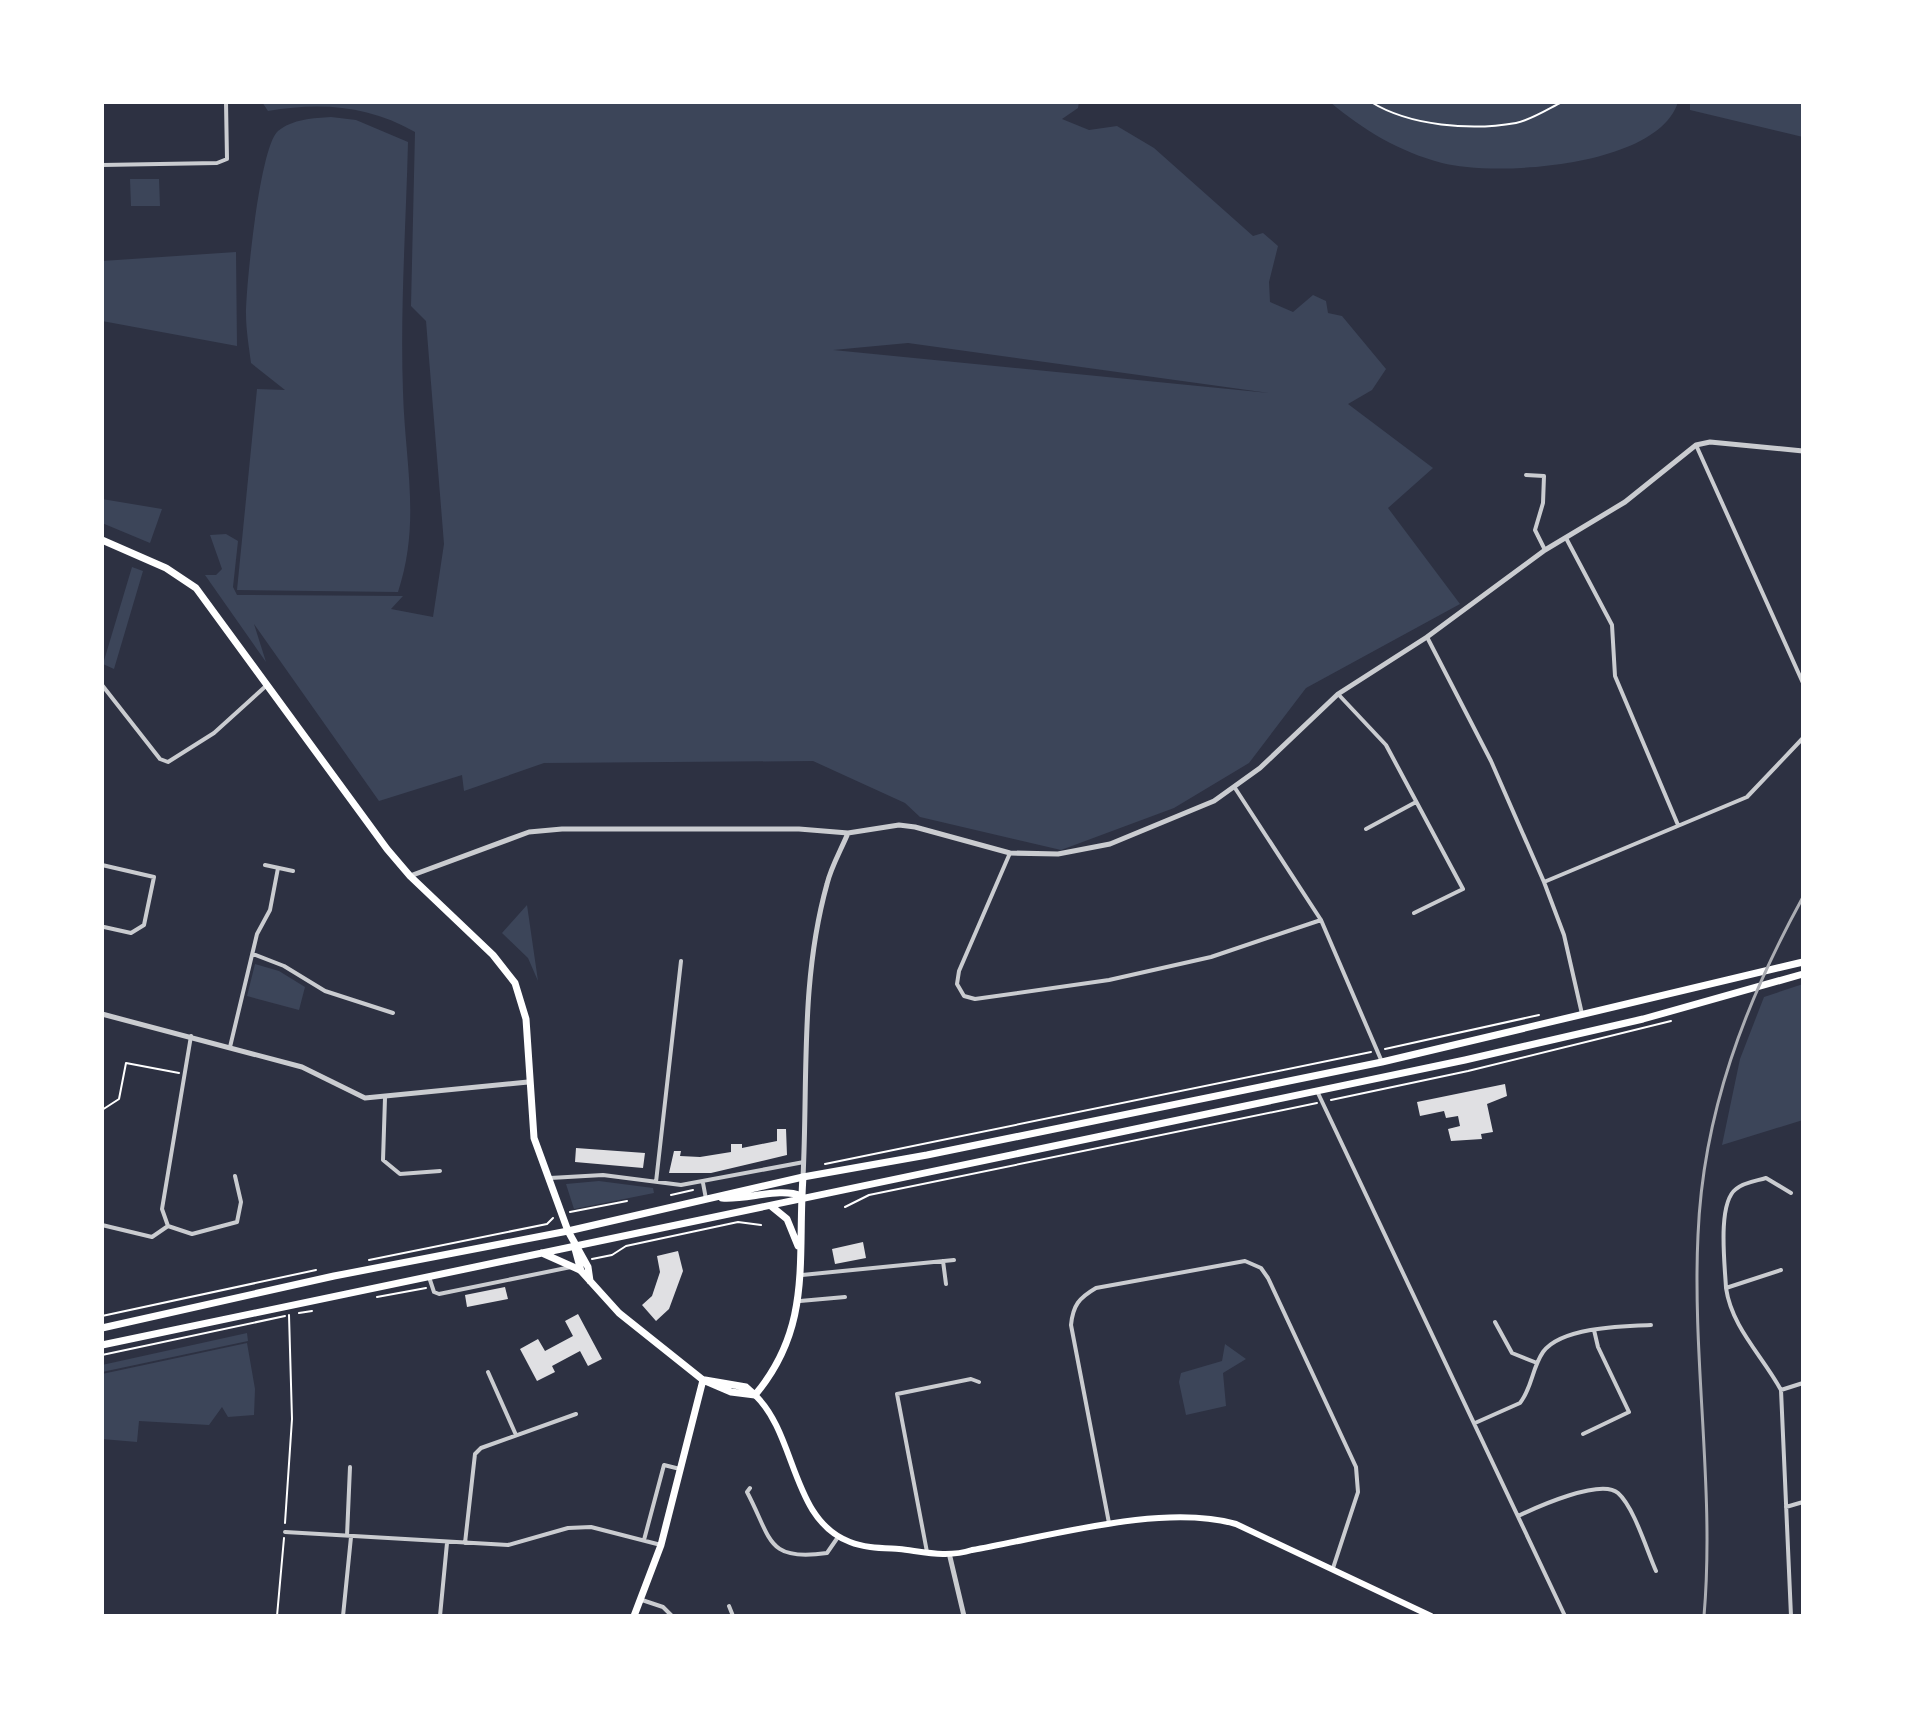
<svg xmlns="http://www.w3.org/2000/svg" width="1905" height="1718" font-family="Figtree,sans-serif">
  <rect width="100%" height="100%" fill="#2d3142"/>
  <path fill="#3c4559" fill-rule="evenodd" d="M262,102h817l-1,6 -16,11 27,11 28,-4 37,22 99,88 10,-3 15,13 -9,36 1,20 23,10 20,-17 13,6 2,12 14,3 44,53 -14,21 -24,14 85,64 -45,40 72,96 -154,84 -57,75 -75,45 -113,42 -141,-33 -15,-14 -92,-42 -269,2 -80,28 -2,-16 -83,26 -125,-177 12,38 -61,-87h11l6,-6 -12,-34 16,-1 12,7 -5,46 4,8 166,1 -12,13 42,8 11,-73 -18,-223 -15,-15 4,-174c-47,-27 -95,-30 -147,-21zM908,343l361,50 -436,-43z
    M1330,102h348c-20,65 -182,75 -236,61 -42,-11 -79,-33 -112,-61z
    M1690,102h113v35l-113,-27z
    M331,117l25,3 52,22c-2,83 -8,167 -5,250 2,71 18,130 -5,200l-161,-2 20,-201 28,1 -34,-27c-2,-16 -5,-33 -5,-49 0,-29 14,-168 32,-183 15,-12 35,-13 53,-14z
    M130,179h29l1,27h-29z
    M236,252l1,94 -135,-25v-60z
    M102,499l60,10 -12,34 -48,-20z
    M132,567l11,4 -29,98 -11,-5z
    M527,905l11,76 -10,-23 -26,-25z
    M255,964l24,7 26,16 -6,23 -52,-14z
    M1803,984v136l-81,25 18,-86 24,-62z
    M599,1181l54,7 1,5 -80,16 -8,-25z
    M247,1333l1,8 -146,31v-7z
    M247,1343l8,46 -1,26 -26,2 -6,-10 -13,18 -70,-4 -2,21 -35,-3v-65z
    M1225,1344l21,15 -23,14 3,33 -40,9 -7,-33 2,-9 41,-12z"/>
  <path fill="#e0e0e3" d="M1505,1084l2,12 -20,8 6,28 -12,2 1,5 -31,2 -3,-12 12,-3 -2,-10 -12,2 -2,-7 -24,5 -3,-14z
    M777,1129h9l1,26 -76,18h-42l5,-22h7l-1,5 20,1 31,-5v-8h11v4l35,-7z
    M576,1148l69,5 -2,15 -68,-6z
    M863,1242l3,16 -31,6 -3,-15z
    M678,1251l5,20 -14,38 -13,12 -14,-16 10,-9 8,-24 -3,-16z
    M505,1287l3,12 -41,8 -2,-12z
    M578,1314l24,45 -14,7 -8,-15 -28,15 3,6 -18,9 -17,-32 18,-10 7,12 28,-15 -8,-15z"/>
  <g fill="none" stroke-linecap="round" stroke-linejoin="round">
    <path stroke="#fff" stroke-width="2" d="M1371,102c39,24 100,29 145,21 15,-3 32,-14 46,-21
      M1385,1049l154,-34
      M1331,1100l137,-29 203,-50
      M102,1110l17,-11 7,-36 53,10
      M825,1164l546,-112
      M671,1195l22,-5
      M845,1207l24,-12 448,-92
      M570,1212l57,-11
      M592,1259l20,-4 14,-9 112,-24 23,3
      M369,1260l178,-36 6,-6
      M377,1297l49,-9
      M299,1313l13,-2
      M102,1316l214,-46
      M102,1355l183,-39
      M285,1523l7,-104 -3,-104
      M277,1616l7,-78"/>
    <path stroke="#caccd0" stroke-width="4" d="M102,165l115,-2 10,-4 -1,-57
      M1696,445l107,238
      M1526,475l18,1 -1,27 -8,27 10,20
      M1566,538l46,87 3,51 63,149
      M1427,637l64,124 53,121 20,53 18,79
      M102,685l58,74 8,3 46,-29 53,-48
      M1338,694l48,51 77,144 -49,24
      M1235,788l86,132 61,142
      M1366,829l50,-27
      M1010,853l-51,118 -2,13 7,12 11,3 134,-19 102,-23 110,-37
      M102,865l52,12 -10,48 -13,8 -27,-6
      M265,865l28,6
      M1544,882l203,-85 56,-59
      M253,954l31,12 41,25 68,22
      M191,1036l-29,173 6,17 24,8 45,-12 4,-20 -6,-26
      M230,1047l27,-113 13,-24 8,-42
      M1317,1091l248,525
      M385,1098l-2,62 17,14 40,-3
      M550,1178l53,-3 78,10 123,-23
      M656,1182l25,-221
      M703,1183l3,16
      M102,1225l50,12 16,-11
      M943,1261l3,23
      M1781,1270l-55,18c-1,-22 -9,-85 10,-99 8,-7 20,-8 30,-11l25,15
      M802,1275l152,-15
      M429,1277l5,15 5,2 132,-27
      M1726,1288c6,40 36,67 55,102l10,226
      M800,1301l45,-4
      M1495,1322l17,31 25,10
      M488,1372l28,63
      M1781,1390l22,-7
      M1475,1423l45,-20c12,-15 12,-35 23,-51 18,-25 80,-26 108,-27
      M1583,1434l46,-22 -31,-65 -4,-17
      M750,1488l-3,4c25,47 19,70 80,61l11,-16
      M1786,1507l17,-5
      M1518,1516c19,-9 83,-38 100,-23 16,14 29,58 38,78
      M1109,1523l-38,-198c2,-20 8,-27 25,-37l149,-27 16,7 7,10 88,189 2,25 -25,76
      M285,1532l223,13 60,-17 23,-1 70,18
      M347,1536l3,-69
      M644,1540l20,-75 16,4
      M465,1543l10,-89 6,-6 95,-34
      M927,1552l-30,-158 74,-15 8,3
      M642,1600l21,7 9,9
      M729,1606l4,10
      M343,1616l8,-79
      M440,1616l7,-73"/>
    <path stroke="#caccd0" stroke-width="5" d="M410,876l119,-44 33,-3h237l49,4
      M102,1014l200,53 63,31 163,-16
      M803,1177c5,-99 -3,-196 24,-293 4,-17 14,-34 21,-51l51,-8 16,2 95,26 48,1 52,-10 104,-43 46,-33 78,-74 89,-57 118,-87 80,-48 71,-57 14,-3 93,9
      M950,1557l14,59"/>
    <path stroke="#fff" stroke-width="6" d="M755,1395c42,40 36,125 95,147 15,6 33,6 49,7 26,3 48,9 73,1 76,-13 190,-47 264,-26l195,92"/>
    <path stroke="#fff" stroke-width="7" d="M102,540l64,28 30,20 191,261 23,27 83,79 22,28 11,36 8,119 34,93 20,36 2,14
      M771,1206l16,13 11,27
      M574,1245l7,26 38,42 84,67 28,12 24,3
      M705,1380l41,7 9,8
      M755,1395c58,-69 42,-136 48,-218
      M634,1616l27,-71 42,-165"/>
    <path stroke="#fff" stroke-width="7" d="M722,1198c26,2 57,-11 80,-2
      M542,1253l38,17
      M102,1328l232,-52 234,-45 235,-54 124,-22 455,-93 421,-100
      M102,1345l1363,-285 178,-41 160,-45"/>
    <path stroke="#abadb3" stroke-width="3" d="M1704,1616c11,-126 -12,-255 -6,-381 5,-122 47,-232 105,-338"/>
  </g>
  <rect width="1905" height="1718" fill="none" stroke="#ffffff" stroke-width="208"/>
</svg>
